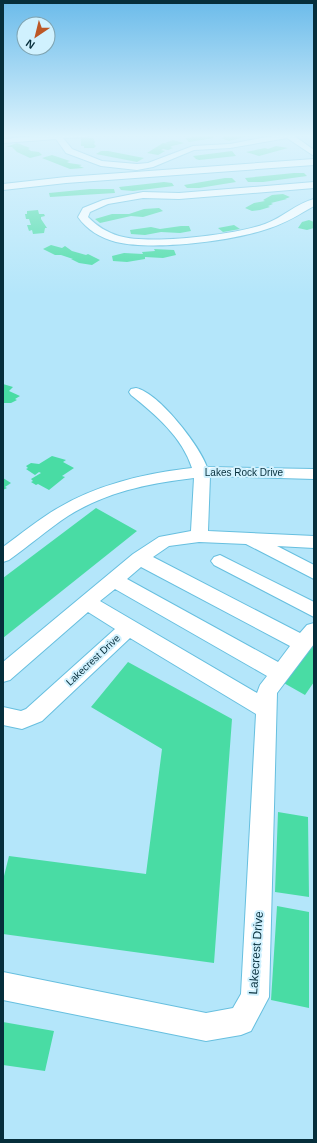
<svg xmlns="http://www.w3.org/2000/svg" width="317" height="1143" font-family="Helvetica,sans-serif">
  <rect width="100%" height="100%" fill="#b4e6fa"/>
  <path fill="#49dca4" d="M210,135l4,3 -25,4 -4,-4z
    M231,135h20l-22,6 -8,-3z
    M81,138h12l2,4 -1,2 2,2 -2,2h-10v-2h-3z
    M173,140l11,3 -12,3 -2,1 3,1 -5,2 -5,-1 -2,1 4,1 -7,4 -11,-2 16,-10 5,1 -3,-1z
    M17,143l13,5 -2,1 3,2 8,1 3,3 -12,3 -13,-6 -5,-5h-6z
    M276,146l12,2 -29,8 -13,-4 19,-4 3,1z
    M101,151h7l36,7 -7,4 -41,-8z
    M232,151l4,5 -37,4 -3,-1 -3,-3z
    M52,155l18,6 -3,1 2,1 13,2 -3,1 5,2 -14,1 -28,-11z
    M294,173h10l3,3 -44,6h-15l-3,-4z
    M225,178h7l4,4 -37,6h-12l-3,-3z
    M164,182l8,1 2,3 -41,5 -12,-1 -2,-3z
    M90,189h24l1,4 -65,4 -1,-4z
    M283,194l7,3 -5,2h2l-16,4 2,1 -5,2 2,1 -10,3 -8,1 -7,-3 9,-5 11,-2 -2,-1 9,-5z
    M159,208l4,3 -20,6 -12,-1 -31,7 -5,-4 17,-5h17l15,-5z
    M38,210l1,4h5l1,2 -4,1v2l6,9h-2l-1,5 -11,1 -1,-4 -3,1 -2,-6h4l-2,-6h-3l-1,-5h2v-3z
    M309,220l5,2v6l-7,2 -9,-2 4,-6z
    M234,225l6,4 -17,3 -5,-4z
    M181,226h8l2,5 -11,2 -19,-1 -16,3 -14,-1 -1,-4 21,-3 9,2z
    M51,245l11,3 3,-2 7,5 14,4 2,-1 12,6 -8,5 -13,-2 -8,-4h2l-12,-4h-6l-12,-6z
    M154,249l20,1 2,5 -13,3 -18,-1v2l-18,3 -14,-1 -1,-5 12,-3 19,1 -1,-2 13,-1z
    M3,384l10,3 -4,4 11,5 -5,3 2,1 -6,3h-8z
    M52,456l14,4 -3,2 11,6 -12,8 3,1 -16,13 -11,-6 -2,1 -5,-3 2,-1 -2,-2 10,-6 -2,-1 -4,3 -9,-6 2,-1 -2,-2 5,-3 8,1z
    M3,478l8,5 -6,4 2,1 -4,2z
    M96,508l41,23 -134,107v-60z
    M314,638v44l-9,13 -23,-13z
    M128,662l104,57 -18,244 -211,-29v-54l6,-24 137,18 16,-125 -71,-42z
    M278,812l30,5 1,80 -34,-5z
    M277,906l32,6v96l-38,-8z
    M3,1022l51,9 -9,40 -42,-6z"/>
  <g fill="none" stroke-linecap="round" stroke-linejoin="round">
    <g stroke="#67bfdf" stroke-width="2">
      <path id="minor" d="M44,135h47l-4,2 -24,1 9,11 30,12 35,3 11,-1 45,-17 37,-2 47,-9h16l21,15v6l-27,-18 -57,10 -36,2 -41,17 -16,3 -36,-4 -35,-13 -10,-14 -53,4v-4z
        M314,182v6l-135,11 -36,-1 -35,6 -18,8 -2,5c9,9 18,15 31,19 30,9 115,-1 146,-12 17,-6 32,-21 49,-25v7c-14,8 -28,17 -44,22 -37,13 -116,23 -154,14 -15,-4 -29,-12 -38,-25l5,-9 20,-8 40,-8 36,1z
        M136,388c23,5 63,57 71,79l107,2v10l-104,-3 -2,55 106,5v12l-37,-2 37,19v14l-68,-35 -47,-2 -30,4 -16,11 147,76 7,-8 7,-2v21l-37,49 -8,304 -18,34 -10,4 -35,6 -203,-41v-28l203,41 27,-5 8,-14 15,-280 -126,-76 -88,83 -20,8 -19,-4v-18l18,4 5,-2 89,-80 -27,-17 -78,68 -7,2v-20l130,-108 26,-17 32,-6 3,-53c-44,5 -88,14 -126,38 -20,13 -39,30 -59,44l-6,2v-15c18,-13 36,-28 55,-39 41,-24 88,-35 134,-40 -10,-31 -36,-53 -61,-73l-2,-3 2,-3zM141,567l149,79 -12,16 -151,-83zM115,589l152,87 -7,9 -3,8 -157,-92z
        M220,555l94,47v15l-100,-52 -3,-4 3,-4z"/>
    </g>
    <g stroke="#67bfdf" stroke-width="2">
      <path id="major" d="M314,159v6l-248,18 -63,7v-6l63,-7z"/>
    </g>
    <use href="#minor" fill="#fff" fill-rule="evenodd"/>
    <use href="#major" fill="#fff" fill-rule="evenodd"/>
  </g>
  <linearGradient id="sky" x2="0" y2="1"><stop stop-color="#6bbbea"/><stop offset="0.46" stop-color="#ddf4fd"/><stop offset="1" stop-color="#ddf4fd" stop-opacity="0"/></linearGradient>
  <rect width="317" height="295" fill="url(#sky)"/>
  <g text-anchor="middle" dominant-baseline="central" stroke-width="4" stroke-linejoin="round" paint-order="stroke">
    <g font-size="10" fill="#062e3b" stroke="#d0f1fe">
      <text x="244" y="472">Lakes Rock Drive</text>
      <text transform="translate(93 660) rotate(-43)">Lakecrest Drive</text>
    </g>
    <g font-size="12" fill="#062e3b" stroke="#d0f1fe">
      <text transform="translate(256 953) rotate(-86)">Lakecrest Drive</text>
    </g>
  </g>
  <rect width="317" height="1143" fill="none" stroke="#062e3b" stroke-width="8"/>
  <g transform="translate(36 36) rotate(215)"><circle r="19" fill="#d0f1fe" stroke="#7fa3b0"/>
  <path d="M0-3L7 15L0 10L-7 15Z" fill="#bc5726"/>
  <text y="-6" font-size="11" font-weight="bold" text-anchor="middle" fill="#062e3b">N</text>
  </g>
</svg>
